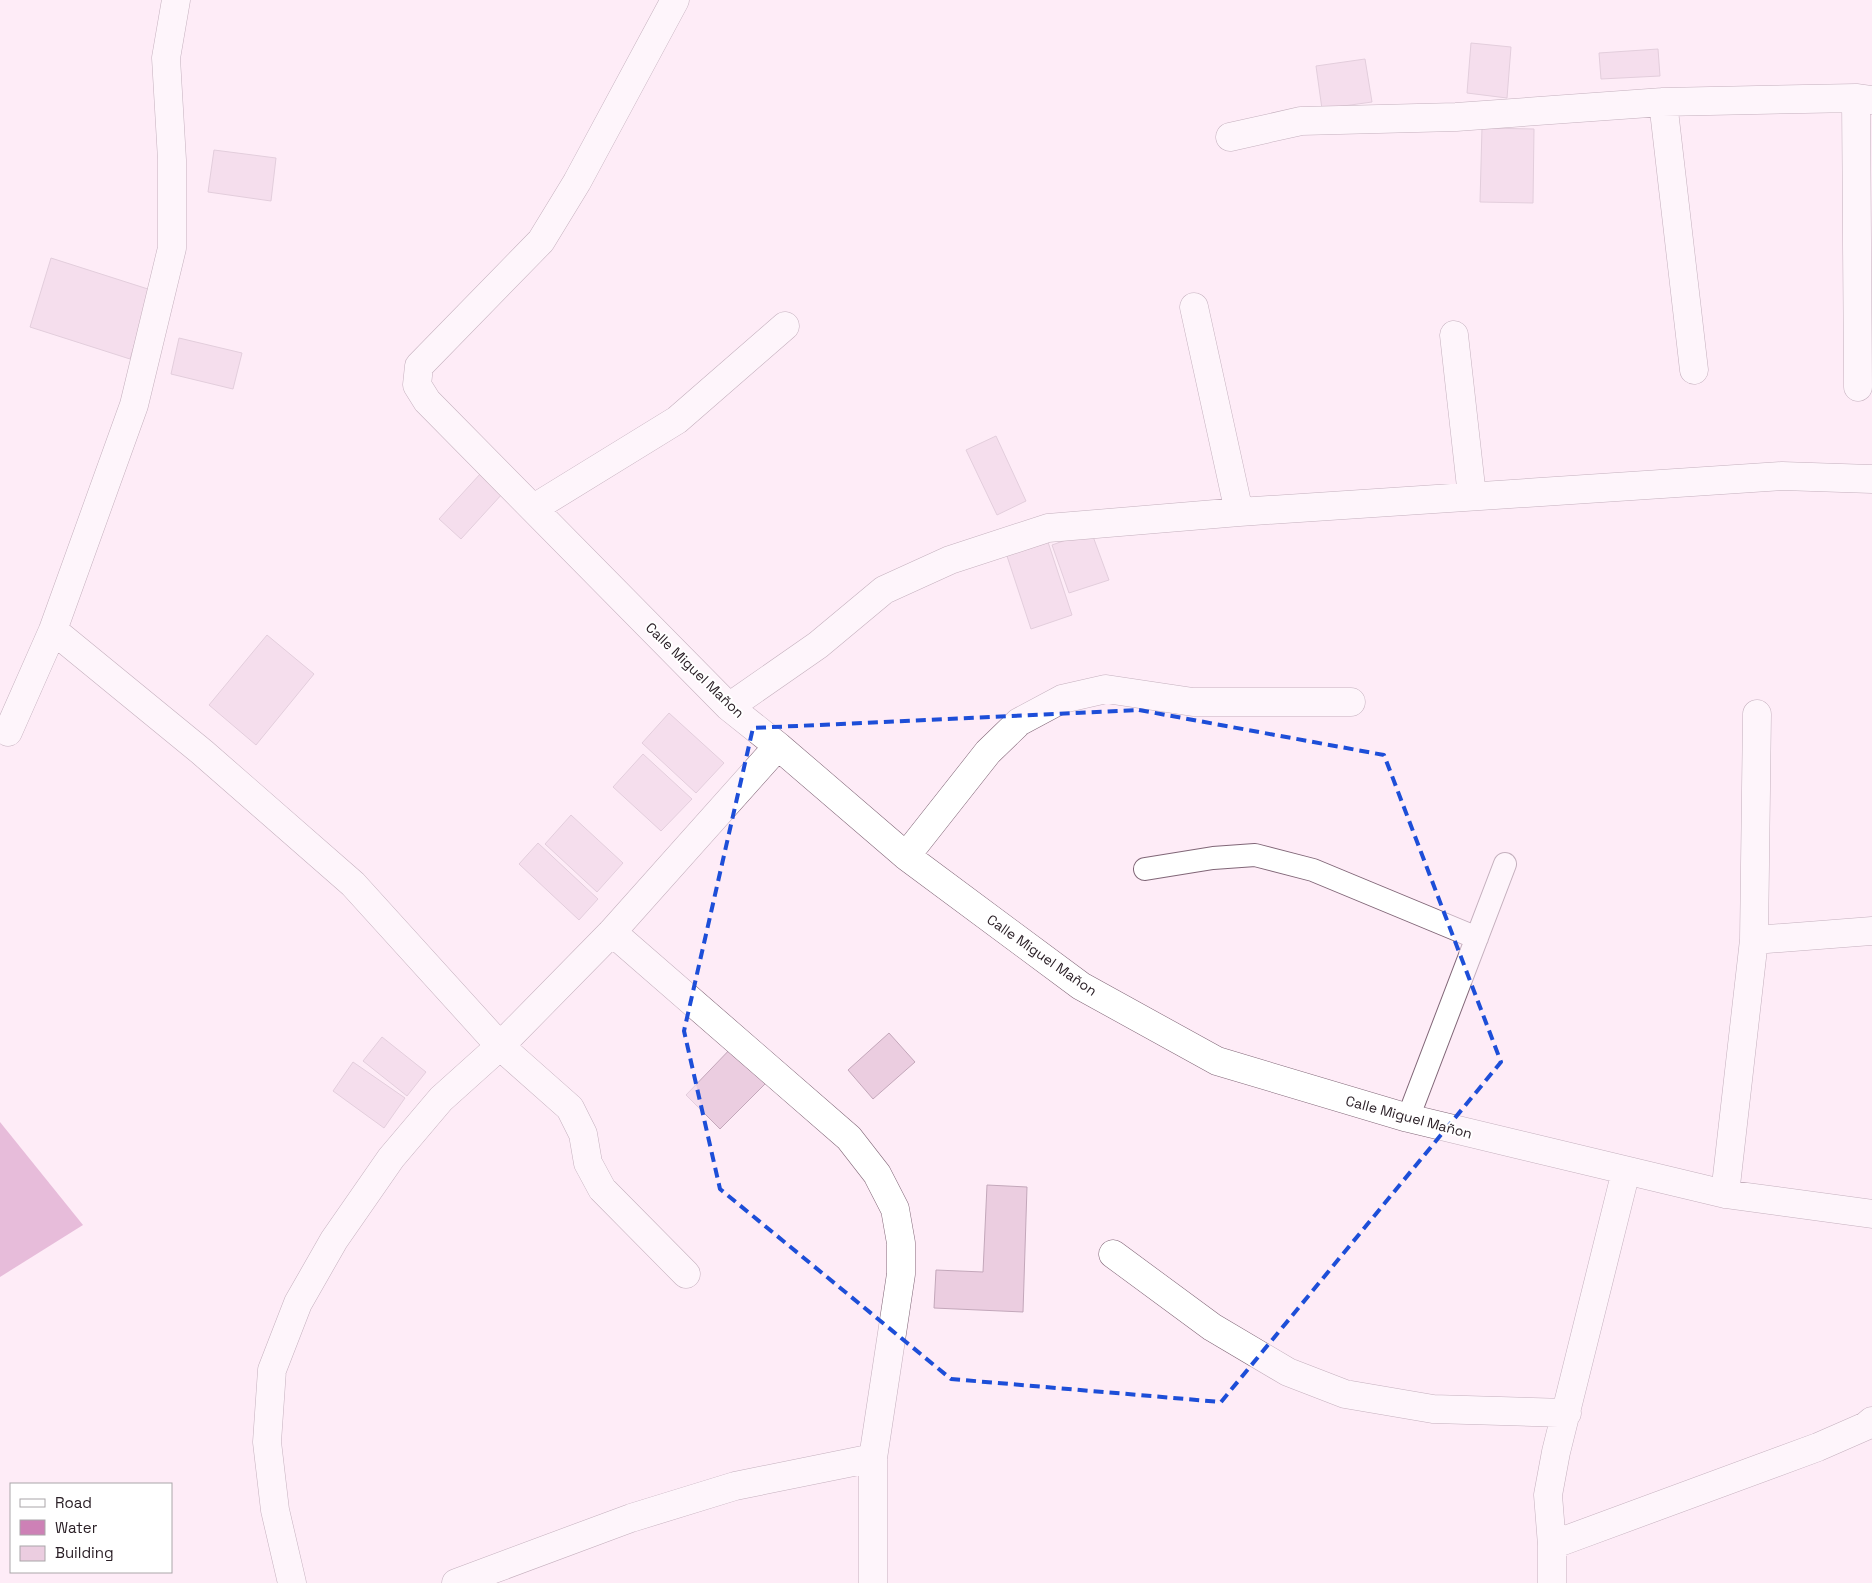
<svg xmlns="http://www.w3.org/2000/svg" width="1872" height="1583" font-family="'Space Grotesk',sans-serif">
  <rect width="100%" height="100%" fill="#feecf7"/>
  <path fill="#cd81b6" d="M0,1122l83,103 -83,52z"/>
  <path fill="#ebcde0" stroke="#c3a7ba" d="M1471,43l40,4 -4,51 -40,-5z
    M1658,49l2,27 -59,3 -2,-26z
    M1365,59l7,43 -50,7 -6,-43z
    M1482,128l52,1 -1,74 -53,-1z
    M214,150l62,8 -5,43 -63,-9z
    M51,258l100,32 -21,69 -100,-32z
    M179,338l63,15 -9,36 -62,-15z
    M996,436l30,65 -29,14 -31,-65z
    M481,473l22,20 -42,46 -22,-20z
    M1091,531l18,49 -40,13 -17,-48z
    M1046,536l26,79 -41,14 -26,-79z
    M267,635l47,39 -58,71 -47,-40z
    M669,713l55,50 -28,30 -54,-50z
    M643,754l49,45 -31,32 -48,-44z
    M571,815l52,48 -26,29 -52,-48z
    M538,843l60,56 -19,21 -60,-56z
    M889,1033l26,29 -42,37 -25,-29z
    M382,1037l44,35 -19,24 -44,-35z
    M735,1044l35,35 -50,50 -34,-34z
    M353,1062l52,36 -21,30 -51,-37z
    M987,1185l40,2 -4,125 -89,-4 2,-38 47,2z"/>
  <g fill="none" stroke-linecap="round" stroke-linejoin="round">
    <g stroke="#806677" stroke-width="24">
      <path id="service" d="M1145,869l68,-11 42,-3 58,15 164,68
        M1408,1118l97,-254"/>
    </g>
    <g stroke="#806677" stroke-width="29">
      <path id="minor" d="M675,0l-98,182 -36,59 -122,125 -2,19 10,16 302,306 49,39 128,110 175,130 136,75 191,57 317,76 147,20
        M1856,98l2,289
        M1663,102l31,268
        M1230,137l71,-16 155,-4 207,-15 193,-4 16,2
        M1194,307l45,205
        M1454,335l18,161
        M534,508l143,-88 108,-94
        M53,630l149,122 151,132 147,162 70,62 13,26 5,29 14,26 84,85
        M729,707l89,-62 66,-55 66,-30 98,-32 191,-16 543,-36 90,3
        M8,732l45,-102 81,-225 38,-157v-88l-6,-102 10,-58
        M906,856l82,-104 31,-30 43,-23 44,-10 87,13h158
        M612,932l237,206 28,36 18,35 6,34v31l-28,184v125
        M1754,940l118,-9
        M1626,1171l-70,281 -8,43 4,50 266,-98 48,-21 6,-5
        M1725,1194l29,-254 3,-226
        M1113,1254l99,73 76,45 57,22 88,15 134,4
        M1552,1545v38
        M292,1583l-17,-73 -8,-68 5,-72 26,-67 36,-63 57,-82 50,-59 59,-53 112,-114 166,-186
        M456,1583l175,-65 104,-32 138,-28"/>
    </g>
    <use href="#service" stroke="#fff" stroke-width="22"/>
    <use href="#minor" stroke="#fff" stroke-width="28"/>
  </g>
  <path d="M0 0H1872V1583H0ZM1139,710l245,45 117,307 -280,340 -270,-23 -231,-190 -36,-158 69,-303z" fill="#feecf7" fill-opacity=".55" fill-rule="evenodd"/>
  <path fill="none" stroke="#1d4ed8" stroke-width="4" stroke-dasharray="10 6" stroke-linejoin="round" d="M1139,710l245,45 117,307 -280,340 -270,-23 -231,-190 -36,-158 69,-303z"/>
  <g text-anchor="middle" dominant-baseline="central" stroke-width="4" stroke-linejoin="round" paint-order="stroke">
    <g font-size="14" fill="#2b2027" stroke="#fff">
      <text transform="translate(695 670) rotate(44)">Calle Miguel Mañon</text>
      <text transform="translate(1042 955) rotate(35)">Calle Miguel Mañon</text>
      <text transform="translate(1409 1117) rotate(15)">Calle Miguel Mañon</text>
    </g>
  </g>
  <rect x="10" y="1483" width="162" height="90" fill="#ffffff" stroke="#aaa6a9"/>
  <rect x="20" y="1499" width="25" height="8" fill="#ffffff" stroke="#aaa6a9"/>
  <text x="55" y="1508" font-size="15" fill="#2b2027">Road</text>
  <rect x="20" y="1520" width="25" height="15" fill="#cd81b6" stroke="#aaa6a9"/>
  <text x="55" y="1533" font-size="15" fill="#2b2027">Water</text>
  <rect x="20" y="1546" width="25" height="15" fill="#ebcde0" stroke="#aaa6a9"/>
  <text x="55" y="1558" font-size="15" fill="#2b2027">Building</text>
</svg>
